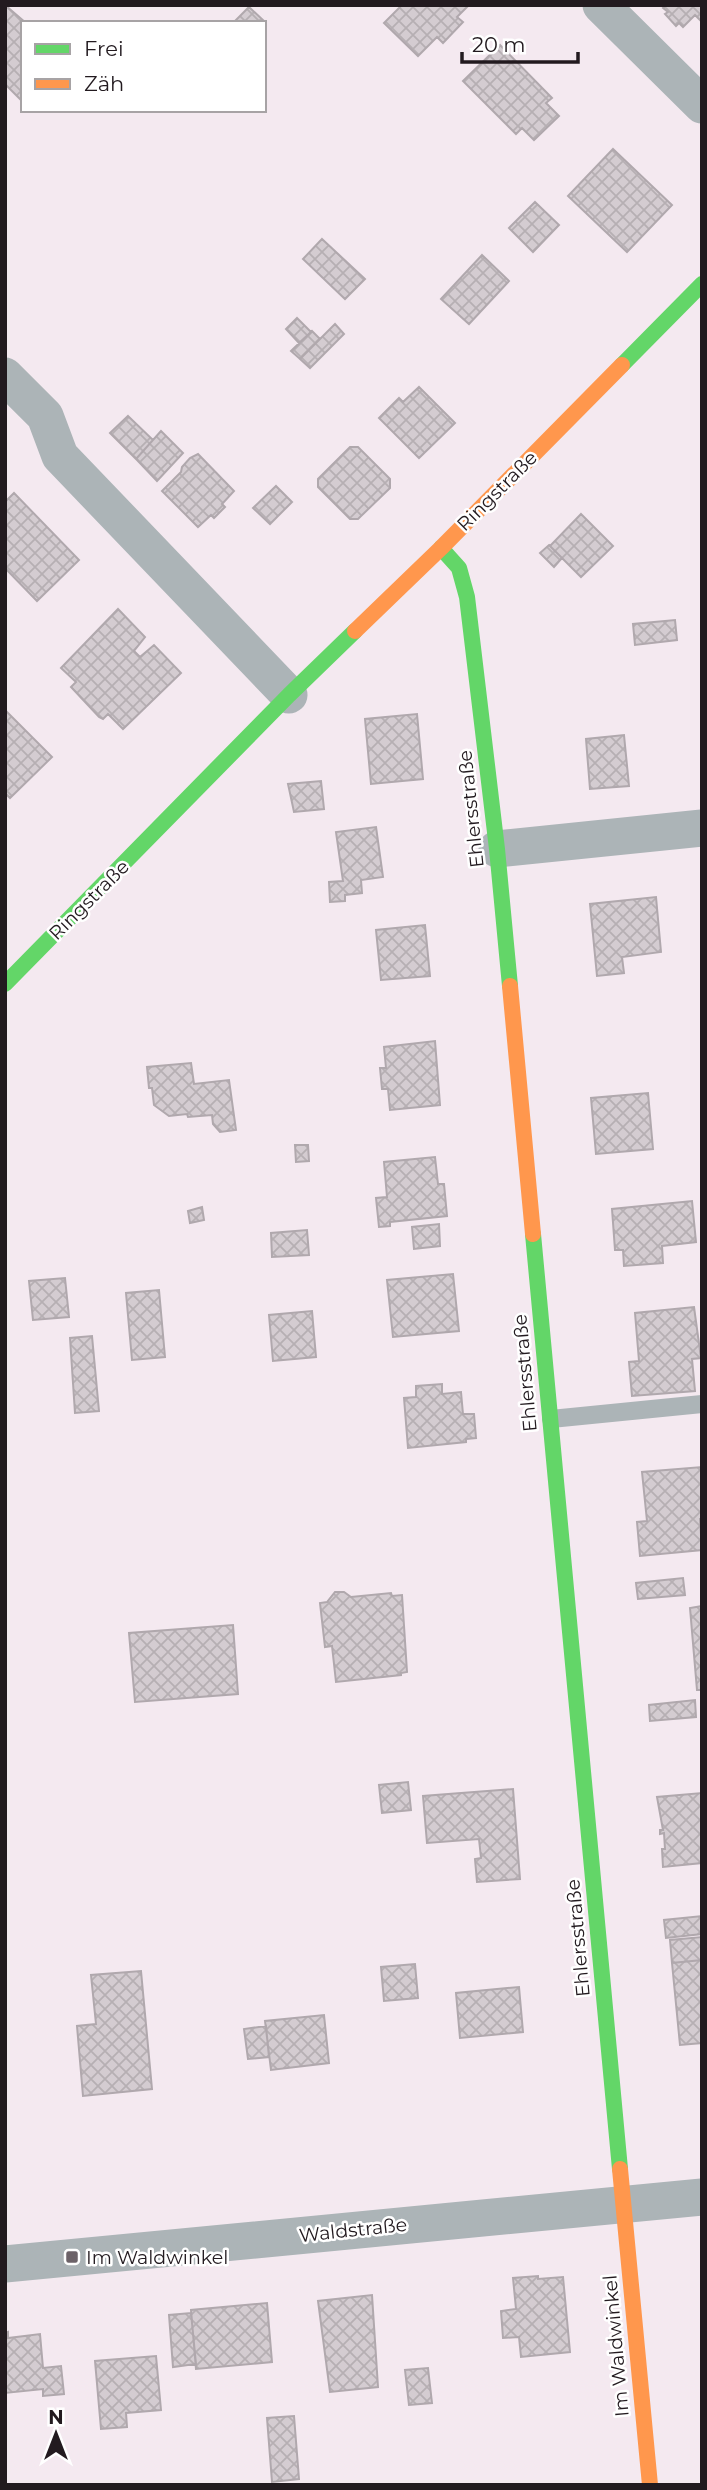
<svg xmlns="http://www.w3.org/2000/svg" width="707" height="2490" font-family="Montserrat,sans-serif">
  <defs>
    <pattern id="building-cross-hatch" width="8" height="8" patternUnits="userSpaceOnUse" patternTransform="scale(1.75)"><rect width="8" height="8" fill="#d4ccd1"/><path d="M0 0l8 8M0 8l8-8" fill="none" stroke="#b6afb3"/></pattern>
  </defs>
  <rect width="100%" height="100%" fill="#f4e9f0"/>
  <path fill="url(#building-cross-hatch)" stroke="#b0a8ad" stroke-width="2" d="M5,5l21,18h-3v79l-18,-18z
    M402,5h67l-12,12 6,5 -20,21 -6,-6 -19,19 -34,-33z
    M666,5h36v17l-7,-7 -12,12 -4,-4 -3,3 -11,-12 3,-2 -5,-4z
    M249,7l15,14 -2,2h-29z
    M500,45l52,53 -6,5 13,13 -25,24 -12,-12 -6,6 -53,-53z
    M613,149l59,56 -45,47 -59,-56z
    M535,202l24,23 -26,27 -24,-24z
    M322,239l43,40 -20,20 -42,-40z
    M482,255l27,26 -40,43 -28,-25z
    M297,318l14,14 -12,11 -13,-14z
    M335,324l9,10 -34,34 -10,-9z
    M312,331l8,8 -20,20 -9,-8z
    M419,387l36,36 -36,35 -40,-40 20,-20 4,4z
    M128,416l25,24 -17,19 -26,-26z
    M161,431l22,22 -26,28 -21,-22z
    M350,447h8l32,32v9l-32,31h-8l-32,-32v-8z
    M198,454l36,37 -12,13 3,3 -11,11 -3,-3 -13,12 -36,-36 19,-19 1,-5 8,-9z
    M276,486l16,16 -22,22 -17,-16z
    M14,493l65,67 -42,41 -32,-33v-66z
    M581,514l32,32 -32,31 -31,-31z
    M549,545l13,13 -8,9 -14,-14z
    M118,609l27,28 -11,14 6,6 14,-12 27,28 -58,56 -15,-15 -5,5 -4,-2 -28,-30 5,-5 -15,-14z
    M675,620l2,20 -42,5 -2,-21z
    M5,710l47,47 -42,41 -5,-5z
    M417,714l6,65 -52,5 -6,-65z
    M624,735l5,51 -39,3 -4,-50z
    M321,781l3,28 -30,3 -6,-28z
    M376,827l7,50 -22,3 1,13 -17,2v6l-15,1 -1,-20 14,-1 -7,-49z
    M656,897l5,55 -39,5 2,16 -27,3 -7,-72z
    M425,925l5,51 -49,4 -5,-50z
    M435,1041l5,64 -50,5 -2,-21h-6l-2,-21h6l-2,-21z
    M191,1063l3,21 35,-4 7,50 -16,2 -7,-8 -1,-9 -24,2 -1,-3 -18,2 -15,-11 -2,-17h-3l-2,-21z
    M648,1093l5,56 -57,5 -5,-56z
    M295,1145h13l1,16 -13,1z
    M435,1157l3,27h6l3,32 -57,6v4l-11,1 -3,-29 11,-1 -3,-35z
    M692,1201l4,41 -34,4 1,17 -39,3 -1,-16h-8l-3,-41z
    M202,1207l2,13 -14,3 -2,-12z
    M439,1224l1,22 -26,3 -2,-22z
    M307,1230l2,25 -37,2 -1,-24z
    M453,1274l6,57 -66,6 -6,-57z
    M65,1278l4,39 -36,3 -4,-39z
    M159,1290l6,67 -33,3 -6,-67z
    M694,1307l7,51 -9,1 3,32 -63,5 -3,-34 10,-1 -4,-48z
    M312,1311l4,46 -43,4 -4,-46z
    M92,1336l7,75 -24,2 -5,-75z
    M442,1384v10l19,-2 2,22h11l2,24 -10,1v3l-58,6 -4,-50 12,-1v-11z
    M702,1467v52h-2l2,31 -62,6 -3,-34 10,-1 -5,-49z
    M683,1578l2,17 -47,4 -2,-16z
    M335,1592h9l7,5 40,-4 1,3 10,-1 5,77 -6,1v2l-65,7 -4,-36 -7,1 -5,-44 7,-1z
    M702,1606v84h-5l-7,-82z
    M233,1625l5,69 -103,8 -6,-69z
    M695,1700l1,17 -46,4 -1,-16z
    M408,1782l3,28 -29,3 -3,-28z
    M513,1789l7,90 -43,3 -2,-23 6,-1 -2,-19 -52,4 -4,-47z
    M702,1793v70l-39,4 -1,-18h3l-1,-16 -4,1v-4h3l-6,-33z
    M702,1916v18l-36,4 -2,-18z
    M702,1937v23l-30,3 -2,-23z
    M702,1960v83l-22,2 -8,-82z
    M415,1964l3,34 -34,3 -3,-34z
    M141,1971l11,118 -69,7 -6,-70 19,-2 -5,-49z
    M519,1987l4,45 -63,6 -4,-45z
    M324,2015l5,48 -58,7 -6,-49z
    M266,2026l3,31 -21,2 -4,-30z
    M538,2276v3l25,-2 7,75 -49,5 -2,-20 -16,1 -2,-27 15,-2 -3,-31z
    M372,2295l6,92 -48,5 -12,-91z
    M267,2303l5,59 -76,7 -5,-59z
    M191,2313l5,51 -23,3 -4,-52z
    M8,2332v6l32,-4 3,34 18,-2 3,28 -21,2v-7l-38,4v-60z
    M156,2356l5,54 -35,3 1,14 -26,2 -6,-68z
    M428,2368l4,35 -23,2 -4,-35z
    M294,2416l5,63 -27,3 -5,-64z"/>
  <g fill="none" stroke-linecap="round" stroke-linejoin="round">
    <path stroke="#acb4b7" stroke-width="18" d="M551,1419l151,-15"/>
    <path stroke="#acb4b7" stroke-width="37" d="M601,5l101,100
      M5,376l40,40 15,40 229,239
      M497,849l205,-21
      M5,2264l697,-67"/>
    <path stroke="#63d668" stroke-width="16" d="M622,365l80,-81
      M441,548l18,20 8,29 30,252 13,137
      M5,984l284,-289 66,-64
      M533,1234l87,935"/>
    <path stroke="#ff974d" stroke-width="16" d="M355,631l86,-83 181,-183
      M510,986l23,248
      M620,2169l30,316"/>
  </g>
  <rect fill="#6c6268" stroke="#fff" stroke-width="2.5" x="65" y="2250" width="14" height="14" rx="3.5"/>
  <g text-anchor="middle" dominant-baseline="central" stroke-width="5" stroke-linejoin="round" paint-order="stroke">
    <g font-size="19" fill="#221a1f" stroke="#fff">
      <text transform="translate(497 491) rotate(-45)">Ringstraße</text>
      <text transform="translate(471 809) rotate(-96)">Ehlersstraße</text>
      <text transform="translate(89 900) rotate(-45)">Ringstraße</text>
      <text transform="translate(525 1373) rotate(-95)">Ehlersstraße</text>
      <text transform="translate(578 1938) rotate(-95)">Ehlersstraße</text>
      <text transform="translate(353 2230) rotate(-6)">Waldstraße</text>
      <text transform="translate(616 2346) rotate(-95)">Im Waldwinkel</text>
    </g>
    <g font-size="19" fill="#221a1f" stroke="#fff" text-anchor="start">
      <text x="86" y="2257">Im Waldwinkel</text>
    </g>
  </g>
  <rect width="707" height="2490" fill="none" stroke="#221a1f" stroke-width="14"/>
  <rect x="21" y="21" width="245" height="91" fill="#ffffff" stroke="#a7a3a5" stroke-width="2"/>
  <rect x="35" y="44" width="35" height="10" fill="#63d668" stroke="#a7a3a5" stroke-width="2"/>
  <text x="84" y="56" font-size="21" fill="#221a1f">Frei</text>
  <rect x="35" y="79" width="35" height="10" fill="#ff974d" stroke="#a7a3a5" stroke-width="2"/>
  <text x="84" y="91" font-size="21" fill="#221a1f">Zäh</text>
  <g transform="translate(56 2434)" stroke="#ffffff" stroke-width="5" paint-order="stroke">
  <path d="M0-5L12 26L0 18L-12 26Z" fill="#221a1f"/>
  <text y="-10" font-size="19" font-weight="bold" text-anchor="middle" fill="#221a1f">N</text>
  </g>
  <path d="M462 52v10h116v-10" fill="none" stroke="#221a1f" stroke-width="3.5"/>
  <text x="472" y="52" font-size="21" fill="#221a1f" stroke="#ffffff" stroke-width="5" paint-order="stroke">20 m</text>
</svg>
